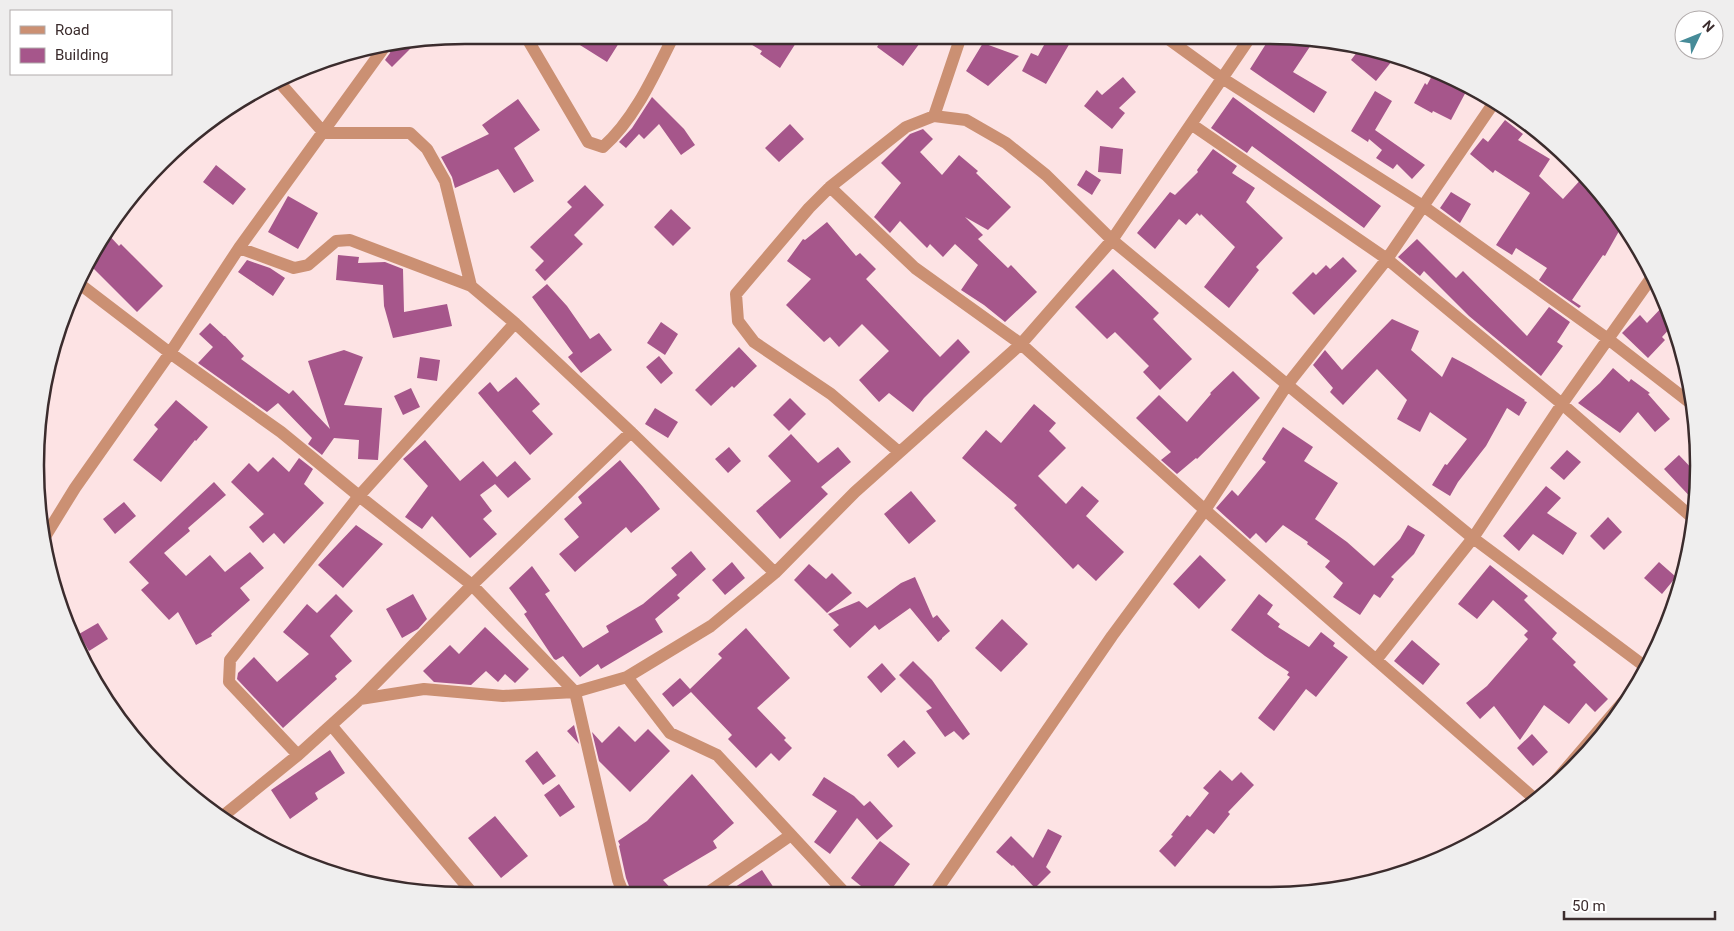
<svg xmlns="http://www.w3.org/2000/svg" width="1734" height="931" font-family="Roboto,sans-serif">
  <rect width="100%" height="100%" fill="#fde3e4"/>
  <path fill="#a6568b" d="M564,35h60l-17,27z
    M736,35h65l-21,33 -20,-14 2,-3z
    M885,35l40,1 -22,30 -26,-19z
    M1049,36h25l-28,48 -24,-13 9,-18 7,3z
    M1271,36h25l19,3 -22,33 34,20 -13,21 -64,-44z
    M416,43l-24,24 -7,-7 5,-7 1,-6z
    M983,43l36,13 -31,30 -22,-15z
    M1361,47l19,3 16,6 -20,25 -25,-21z
    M1434,72l35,14 -18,34 -18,-9 -1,2 -18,-10 11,-20 2,2z
    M1123,77l13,15 -17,16 6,5 -13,16 -28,-23 13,-16 5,5z
    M1375,91l17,10 -17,29 50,35 -13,14 -15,-15 -4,5 -17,-11 6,-8 -13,-11 -1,3 -17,-11z
    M652,97l32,32 11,16 -14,10 -22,-31 -15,15 -5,-5 -13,14 -7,-6 13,-14z
    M1233,97l148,109 -17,22 -112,-82 -5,7 -36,-25z
    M518,99l22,31 -26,18 20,33 -20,12 -16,-24 -43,19 -3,-11 -11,-20 48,-23 -7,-9z
    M1505,120l18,14 -5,6 32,19 -11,17 24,23 21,-23 26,27 13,21 -18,32 -2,-1 -31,45 9,6 -2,2 -40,-28 8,-12 -31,-20 -4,7 -16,-10 34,-52 -35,-23 -2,3 -23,-19 13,-16 5,4z
    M790,124l14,15 -25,23 -14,-14z
    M923,129l10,10 -13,13 22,23 17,-20 19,16 -2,2 35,34 -23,23 -23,-13 18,18 -5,4 30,29 3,-3 26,27 -32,30 -21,-17 -23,-15 17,-25 -23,-21 -12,13 -13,-13 -3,4 -27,-27 -10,12 -16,-16 27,-34 -20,-20 29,-29z
    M1100,146l23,3 -2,25 -23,-2z
    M1213,149l24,17 -5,7 23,15 -9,14 37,36 -27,29 3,3 -30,38 -25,-21 31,-40 -34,-33 -1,2 -3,-3 -11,12 -7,-6 -24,30 -18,-16 33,-41 5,3 23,-23 -1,-2z
    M216,165l30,24 -13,16 -30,-23z
    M1086,170l15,10 -9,15 -15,-10z
    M585,185l19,20 -30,30 9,9 -38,37 -10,-11 9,-9 -14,-14 42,-40 -5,-5z
    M1451,192l20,12 -11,19 -20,-15z
    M288,196l30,17 -20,36 -30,-17z
    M671,209l20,19 -18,18 -19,-19z
    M827,222l29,34 4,-3 16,16 -10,10 74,78 18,-18 12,13 -46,46 -11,14 -24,-19 -10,9 -20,-22 30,-29 -27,-27 -23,23 -9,-10 -6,5 -38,-37 25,-26 -24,-18 16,-22 2,1z
    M105,231l14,15 2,-2 42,42 -26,26 -47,-47z
    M1417,239l39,39 7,-7 64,65 22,-29 21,15 -13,20 6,4 -22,30 -72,-60 -45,-45 -4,5 -22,-19z
    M338,255l21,2 -1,6 27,-1 18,7 1,43 43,-8 5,22 -59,12 -9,-32 -1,-21 -47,-5z
    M1343,257l14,14 -43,44 -22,-22 21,-21 3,3 10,-10 4,4z
    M247,260l23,8 15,10 -12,18 -35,-24z
    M1113,269l46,44 -6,6 39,40 -32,31 -17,-18 6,-6 -34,-34 -8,7 -32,-32z
    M547,284l20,22 23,33 9,-6 13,17 -31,23 -13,-16 5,-4 -41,-56z
    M1665,304l8,21 -11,12 3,3 -17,18 -26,-25 18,-18 7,8z
    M1392,319l27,12 -8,19 31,27 10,-20 19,10 54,33 -1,1 3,1 -8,14 -12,-8 -21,38 -28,36 -8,14 -18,-11 13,-21 2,1 20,-26 -37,-27 -10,20 -23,-13 10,-19 -30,-31 -34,36 -13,-13 3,-4 -20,-23 12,-15 17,20z
    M661,322l17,12 -13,21 -18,-12z
    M210,323l14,13h1l19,20 -3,3 48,35 4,-4 37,39 -22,-68 36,-11 19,7 -19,48 38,3 -4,52 -20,-1 1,-19 -25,-2 -12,17 -14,-11 4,-6 -34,-35 -11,9 -69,-49 15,-16 -14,-13z
    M739,347l18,19 -23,22 -2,-2 -21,20 -16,-16z
    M659,356l14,17 -12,11 -15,-17z
    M420,357l20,3 -3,21 -20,-3z
    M1613,368l16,14 2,-3 19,14 -2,1 22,25 -15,13 -17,-20 -18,21 -42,-30 22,-20z
    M1233,371l27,27 -63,61 -1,-1 -19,16 -16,-14 10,-8 -35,-34 23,-23 28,27 24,-28 -1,-1z
    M516,377l24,27 -8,7 21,23 -23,21 -52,-62 12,-11 8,10z
    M411,388l9,19 -17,8 -9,-19z
    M790,398l16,16 -17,17 -16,-16z
    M176,400l32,27 -12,14 -1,-1 -34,42 -28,-22 25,-31 -4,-4z
    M1034,404l22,19 -7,8 17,17 -28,28 28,28 16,-18 17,15 -13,15 38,36 -28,29 -18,-17 -5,5 -59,-61 3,-3 -55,-47 24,-28 15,13z
    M655,408l23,14 -10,16 -23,-14z
    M1283,427l30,20 -9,14 34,22 -23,36 32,23 27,24 26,-27 8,-14 17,10 -11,19 -23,23 3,2 -14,19 -6,-4 -14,21 -27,-18 10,-14 -18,-16 5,-6 -23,-17 1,-2 -25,-17 -17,18 -10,-10 -6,6 -34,-31 16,-18 6,6 28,-34 -4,-3z
    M791,434l27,29 20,-16 13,15 -30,25 7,7 -48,45 -24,-28 35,-30 -23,-25z
    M425,440l35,41 23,-20 14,16 18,-16 16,18 -23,19 -13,-14 -15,11 12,16 -9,8 14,15 -27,24 -38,-42 -10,13 -17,-12 23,-31 -25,-27z
    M729,447l12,14 -13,12 -13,-14z
    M1567,450l14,12 -17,18 -14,-12z
    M1679,455l18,19 -1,29 -32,-34z
    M273,457l16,15 10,-14 14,11 -9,15 20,19 -40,41 -10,-11 -11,10 -14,-16 15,-13 -33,-32 18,-19 9,9z
    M620,460l23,27 17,22 -29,24 -5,-6 -51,45 -16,-18 20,-17 -15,-18 18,-16 -4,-6z
    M214,482l12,13 -38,33 2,3 -26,22 22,23 24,-21 15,17 25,-20 14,16 -24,20 10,12 -39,34 1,2 -16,9 -18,-33 -9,8 -28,-30 8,-7 -20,-21z
    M1546,486l15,12 -14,15 30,20 -14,22 -30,-21 -14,17 -16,-15z
    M911,491l25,30 -27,23 -25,-30z
    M124,502l12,14 -21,18 -12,-15z
    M1608,517l14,15 -18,18 -14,-14z
    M356,525l27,19 -40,44 -25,-23z
    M691,551l15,18 -29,26 3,3 -25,21 8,13 -62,37 -3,-5 -18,13 -17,-21 -7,4 -2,-1 -30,-45 3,-2 -18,-24 23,-22 18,25 -5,3 38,54 26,-16 -3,-6 37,-22 34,-29 -6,-7z
    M1200,555l26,25 -27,29 -26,-25z
    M732,562l13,16 -20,17 -13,-15z
    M1659,562l17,15 -14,17 -18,-16z
    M809,564l17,15 6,-6 20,20 -25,20 -33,-33z
    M1490,565l38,31 -4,4 33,33 -5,6 24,23 -3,3 35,34 -13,13 -9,-9 -17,21 -25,-19 -24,35 -26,-34 -14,13 -14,-16 21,-17 41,-47 -4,-4 4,-4 -35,-31 -16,19 -19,-15z
    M915,577l18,41 4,-3 13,16 -8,7v1l-4,3 -28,-34 -31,22 -4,-5 -25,23 -17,-18 6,-5 -11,-11 31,-13 8,7 34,-25z
    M336,594l17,17 -23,25 22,25 -17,15 2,3 -54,49 -46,-49 1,-6 16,-16 23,25 32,-28 -26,-22 24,-28 10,9z
    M413,594l14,25 -9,10 -16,9 -16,-29z
    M1259,594l14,11 -6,9 13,10 -2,3 31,20 12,-15 14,11 -2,3 15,11 -32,40 -10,-8 -32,42 -16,-13 32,-41 -3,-2 2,-3 -24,-16 -34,-26z
    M1002,619l26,25 -27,28 -26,-24z
    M98,623l10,16 -19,12 -10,-17z
    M485,627l44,42 -14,14 -10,-9 -7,8 -12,-11 -15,14 -37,-3 -11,-11 27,-26 9,9z
    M746,628l44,50 -33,30 29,30 -2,2 8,8 -13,13 -8,-8 -15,15 -28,-29 4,-4 -41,-43 -18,15 -11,-13 18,-16 10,11 32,-31 -4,-4z
    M1412,640l28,24 -17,21 -29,-24z
    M913,661l19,19 38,54 -7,6 -9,-9 -9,6 -19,-26 6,-3 -33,-33z
    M882,663l14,16 -15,14 -14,-16z
    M574,725l5,19 -12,-13z
    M619,726l16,16 13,-13 22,22 -40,41 -31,-31 -7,-29 10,11z
    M1532,734l16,18 -15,14 -16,-18z
    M904,740l12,13 -18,15 -11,-13z
    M330,750l15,23 -30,20 3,6 -28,20 -19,-29z
    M537,751l19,25 -13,9 -18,-24z
    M1220,770l12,11 9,-9 13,13 -26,27 2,2 -16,20 -7,-5 -32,38 -16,-16 14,-15 -2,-1 16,-20 3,2 19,-24 -6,-5z
    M692,774l42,49 -21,18 4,7 -54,32 13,14h-44l-6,-16 -7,-32 1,-1 -2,-4 29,-20z
    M824,777l30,19 10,10 6,-5 23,25 -16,14 -20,-22 -27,36 -16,-12 23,-31 -25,-16z
    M559,784l16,23 -15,10 -16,-22z
    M495,816l33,40 -27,22 -33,-40z
    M1048,829l14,7 -16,31 5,5 -16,16 -22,-23 -1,1 -16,-14 15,-16 22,22z
    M880,841l30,23 -22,30h-17l-20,-16z
    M762,870l16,24h-54z
    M612,886l3,9h-15z"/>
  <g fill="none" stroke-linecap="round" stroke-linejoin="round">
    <path stroke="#cb9073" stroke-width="12" d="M525,35l63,107 15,5c32,-28 52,-74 71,-112
      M1164,36l58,42 201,128 185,133 85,66
      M280,83l44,50h86l17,16 18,32 26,105
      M934,116l27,-80
      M1191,124l196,135 175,145 133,116
      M830,187l85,81 106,76 184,166 331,290
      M239,248l55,20 14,-3 28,-24 14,-1 121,46 44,37 116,109 144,141
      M81,285l89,68 111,79 78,64 113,89 103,107 43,188 6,15
      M899,452l-68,-58 -77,-52 -16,-21 -2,-27 73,-86 21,-21 76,-60 28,-11 32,4 40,23 40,32 66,65 361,298 174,130
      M46,535l29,-47 95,-135 69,-105 144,-199
      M1376,660l97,-122 89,-134 92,-130
      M627,677l43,56 47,22 129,139
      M360,699l112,-114 159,-153
      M331,725l143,170
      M298,755l-69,-73 1,-22 129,-164 156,-173
      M1546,792l96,-112
      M223,816l75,-61 62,-56 64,-10 79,7 72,-4 52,-15 84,-51 64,-53 80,-81 166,-148 91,-104 139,-204
      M706,894l85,-59
      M934,894l178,-258 93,-126 82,-125 100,-126 108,-158"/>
  </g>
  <path d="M0 0H1734V931H0ZM465 44H1269A421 421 0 0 1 1690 465V466A421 421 0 0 1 1269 887H465A421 421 0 0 1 44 466V465A421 421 0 0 1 465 44Z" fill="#efeeee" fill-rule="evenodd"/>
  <path fill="none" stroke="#3b2c2d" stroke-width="2.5" d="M465 44H1269A421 421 0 0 1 1690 465V466A421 421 0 0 1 1269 887H465A421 421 0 0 1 44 466V465A421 421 0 0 1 465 44Z"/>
  <rect x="10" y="10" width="162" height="65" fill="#ffffff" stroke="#b1abab"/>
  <rect x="20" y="26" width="25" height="8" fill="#cb9073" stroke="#b1abab"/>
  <text x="55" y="35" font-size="15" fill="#3b2c2d">Road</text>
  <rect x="20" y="48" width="25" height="15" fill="#a6568b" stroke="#b1abab"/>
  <text x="55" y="60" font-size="15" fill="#3b2c2d">Building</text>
  <g transform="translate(1699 35) rotate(47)"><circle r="24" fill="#ffffff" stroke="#b1abab"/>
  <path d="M0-4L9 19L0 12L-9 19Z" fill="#468b98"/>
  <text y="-8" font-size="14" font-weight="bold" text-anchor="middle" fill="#3b2c2d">N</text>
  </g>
  <path d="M1564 911v8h151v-8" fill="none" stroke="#3b2c2d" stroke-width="2.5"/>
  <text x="1572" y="911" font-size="15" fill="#3b2c2d" stroke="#ffffff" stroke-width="4" paint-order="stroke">50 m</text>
</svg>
